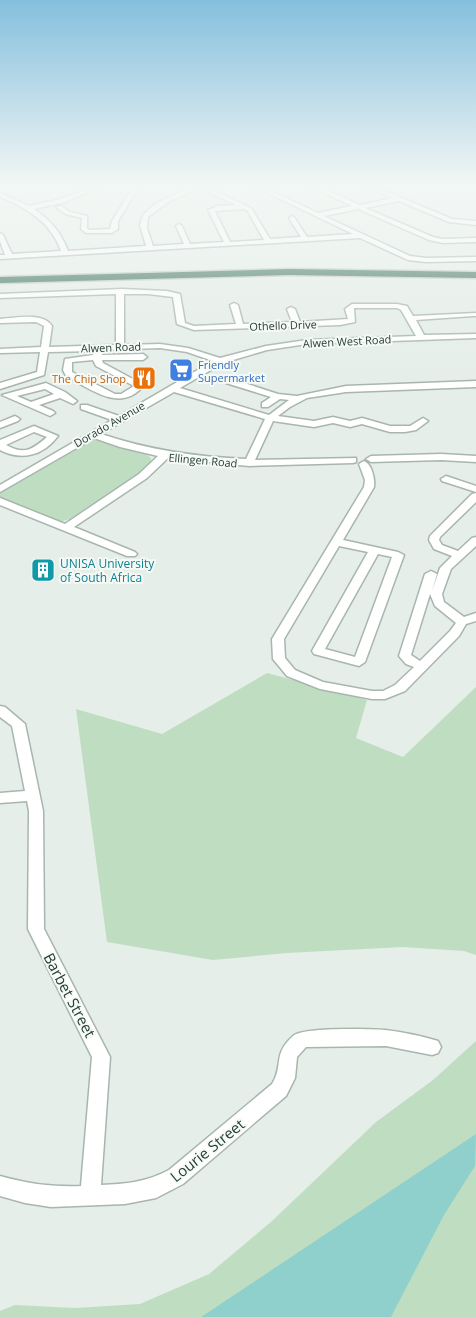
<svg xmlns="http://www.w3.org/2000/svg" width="476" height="1317" font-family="'Open Sans',sans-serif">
  <rect width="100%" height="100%" fill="#e5eee8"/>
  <path fill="#bfdec1" d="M92,439l55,16 4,3v4l-14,12 -67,45 -11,3 -59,-22v-8z
    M267,673l100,27 -11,38 47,19 73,-70v268l-12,-4 -61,-4 -116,6 -74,7 -106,-18 -31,-233 86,25z
    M476,1041v276h-476v-6l15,-6 60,3 65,-4 69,-30 63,-53 104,-99 57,-42z"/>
  <path fill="#90d0cc" d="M476,1134l-1,32 -31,49 -53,102h-190z"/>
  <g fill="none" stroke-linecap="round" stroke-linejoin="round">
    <g stroke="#a8b6ae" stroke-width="3">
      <path id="minor" d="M92,187h8l-35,15 -31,7c16,11 27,23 34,42l78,-5 -6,-21 3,-10 12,-11 37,-17h15l44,21 19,31 31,-2 -12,-19 3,-2 2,1 13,20 46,-3 -98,-47h8l55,26 34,-7 -41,-19h8l41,18 33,-7 -25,-11h8l76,32 24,2v4l-27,-3 -50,-21 -34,7 68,29 10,2 33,-1v4l-33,1 -14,-3 -71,-31 -34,7 86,40 16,2 50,-1v4l-50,1 -18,-2 -48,-22 -360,21v-4h5l-5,-14v-8l3,2 9,19 49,-3c-10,-29 -34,-43 -61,-54v-4l29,13 32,-7zM200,188l36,17 -18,1 -10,4 16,32 -34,2 -8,-18 -3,-2 -3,2 8,18 -31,2 -6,-18 1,-11 20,-15zM243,209l4,1 17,30 -34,2 -15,-31z
        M133,187h6l-21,34v8l-6,4h-26l-5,-4 1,-11 -16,-4 -10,-7 5,-1 9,6 17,4v12l2,2 21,-1 2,-8z
        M122,289l45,2 13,3 5,29 9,3 42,-2 -6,-19 4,-2 4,2 5,19 49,-2 -5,-13 4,-2 4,2 5,13 48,-3 -3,-10 7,-5h45l10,2 6,10 63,-3v3h-3l-57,4 8,15 52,-1v4l-169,6 -40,6 -44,13 -43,25 89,27 20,-15 -9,-1 -12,8h-6v-4l9,-6 -45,-14v-4h6l46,15 19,2 49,-10 130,-5v6l-130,5 -39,6 -17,9 -12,9 36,5 19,-4 17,4 12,-3 28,8h20l13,-8 5,3 -12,9 -11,2h-15l-28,-8 -12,3 -17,-4 -19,4 -41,-6 -18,39 101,-2v4l-3,1 -104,3 -81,-8 -21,20 -73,49 61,25 2,2 -2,2h-8l-127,-51v-7l65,26 74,-50 19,-18 -38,-9 -26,-9 -94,54v-7l112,-65 -31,-11v-4h6l32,11 94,-55 -26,-9 -27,-4 -58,2v5l41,-1 4,3 -4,3h-41l1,3 41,22c-23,29 -53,4 -78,-9l-3,-6 2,-11 28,-4 1,-4 -46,1 -4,23 -44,14v-6l37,-11 3,-20 -40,1v-4l41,-2 3,-21 -8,-4 -36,1v-4c15,-1 43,-7 52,7l-3,21 67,-2v-51l-116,4v-4zM124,294h24l25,3 4,27 17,6 146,-5 15,-3 -1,-14h43l4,2 15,26 -109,4 -41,6 -46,12 -32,-10 -28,-4 -36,1zM93,360l3,6 38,20 -13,8h-6l-43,-22v-10zM174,392l91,27 -19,40c-50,-2 -97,-9 -145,-25z
        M46,383l19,9 12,9 -4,3 -13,-6 -21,7 14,6 2,2 -5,3 -48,-21zM45,389l9,5 -23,8 -14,-6z
        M15,416l5,3 -2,2 -18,7v-6z
        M34,426l24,10c-15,20 -37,25 -58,14v-10zM34,432l13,5c-15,13 -23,18 -41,8z
        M441,454l35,2v6l-35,-2 -70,2 -5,-3 5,-3z
        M364,461c8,3 11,18 10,26l-31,53 55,12 6,3 -39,107 -6,4 -45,-12 -2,-3 56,-99 -29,-6 -55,93 1,19 10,12 28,12 49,9h11l12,-6 19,-18 -8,-3 -7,-8 26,-82 6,-3 6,3 -5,17 8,-23 12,-12 -18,-7 -5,-9 1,-4 42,-42 4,-1v9l-36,35 -1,3 3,5 16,6 14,-13 4,-1v9l-25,23 -9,25 2,8 20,15 12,-4v8l-10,3 -7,12 -54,55 -20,8h-13l-52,-10 -33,-13 -14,-17 -1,-20 92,-152 1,-7 -6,-16zM378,554l14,3 -37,100 -30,-8zM430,594l5,12 21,17 -6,8 -30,30 -9,-6z
        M446,476l30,10v6l-34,-11 -1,-2z
        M0,706l5,1 20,17 18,87 1,118 66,128 -9,128c24,-1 46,-3 68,-15l103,-86c12,-19 0,-29 21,-48 10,-9 76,-7 92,-6 17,2 37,6 53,11l3,6 -3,6 -6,2 -46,-9 -80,1 -9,10 -2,21 -9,18 -103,88 -27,14 -31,6 -74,3 -26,-4 -25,-7v-20c29,8 51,11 81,10l11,-129 -64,-128 1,-118 -2,-10 -27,2v-10l25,-2 -13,-65 -12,-9z"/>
    </g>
    <g stroke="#c2c9c6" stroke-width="3">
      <path id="highway" d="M289,269l187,3v6l-187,-3 -289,8v-6z"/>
    </g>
    <use href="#minor" fill="#fff" fill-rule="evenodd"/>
    <use href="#highway" fill="#316b52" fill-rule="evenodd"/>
  </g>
  <linearGradient id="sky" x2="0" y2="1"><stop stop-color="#85bfdd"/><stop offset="0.5" stop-color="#f3f7f5"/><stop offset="1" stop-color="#f3f7f5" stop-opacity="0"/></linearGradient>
  <rect width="476" height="371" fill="url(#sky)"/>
  <defs>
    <g id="supermarket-square" transform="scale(1.25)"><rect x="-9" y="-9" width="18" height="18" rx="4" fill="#3f7fe0" stroke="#f6faf7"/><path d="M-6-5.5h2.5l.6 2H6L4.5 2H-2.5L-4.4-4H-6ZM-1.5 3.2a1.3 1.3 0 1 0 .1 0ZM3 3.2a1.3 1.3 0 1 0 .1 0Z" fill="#fff"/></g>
    <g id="restaurant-square" transform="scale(1.25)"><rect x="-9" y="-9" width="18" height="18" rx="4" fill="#e8710a" stroke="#f6faf7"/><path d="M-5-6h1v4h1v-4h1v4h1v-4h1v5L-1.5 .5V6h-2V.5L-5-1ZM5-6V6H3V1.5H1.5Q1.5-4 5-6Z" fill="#fff"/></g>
    <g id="building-square" transform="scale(1.25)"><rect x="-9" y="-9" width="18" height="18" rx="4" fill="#0f9aa8" stroke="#f6faf7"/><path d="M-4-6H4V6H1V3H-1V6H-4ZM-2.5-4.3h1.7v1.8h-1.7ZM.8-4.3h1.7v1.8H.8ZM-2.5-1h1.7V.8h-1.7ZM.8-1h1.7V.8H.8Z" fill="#fff"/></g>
  </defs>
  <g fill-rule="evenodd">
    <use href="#supermarket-square" x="181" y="370"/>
    <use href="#restaurant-square" x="144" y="378"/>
    <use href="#building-square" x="43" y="570"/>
  </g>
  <g text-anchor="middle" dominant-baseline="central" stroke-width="4" stroke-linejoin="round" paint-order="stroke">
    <g font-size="11" fill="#253f32" stroke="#f6faf7">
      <text transform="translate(283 325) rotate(-2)">Othello Drive</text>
      <text transform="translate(347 341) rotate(-3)">Alwen West Road</text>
      <text transform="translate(111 347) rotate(-2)">Alwen Road</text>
      <text transform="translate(109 424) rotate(-30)">Dorado Avenue</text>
      <text transform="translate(203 460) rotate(5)">Ellingen Road</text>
    </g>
    <g font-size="11" fill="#366cbe" stroke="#f6faf7" text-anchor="start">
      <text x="198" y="364">Friendly<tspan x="198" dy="13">Supermarket</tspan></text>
    </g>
    <g font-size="11" fill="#c56008" stroke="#f6faf7" text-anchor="end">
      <text x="126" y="378">The Chip Shop</text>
    </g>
    <g font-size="12" fill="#0d838f" stroke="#f6faf7" text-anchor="start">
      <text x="60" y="563">UNISA University<tspan x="60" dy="14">of South Africa</tspan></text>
    </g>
    <g font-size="15" fill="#253f32" stroke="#f6faf7">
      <text transform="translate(70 995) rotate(62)">Barbet Street</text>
      <text transform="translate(207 1150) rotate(-39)">Lourie Street</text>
    </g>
  </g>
</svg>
